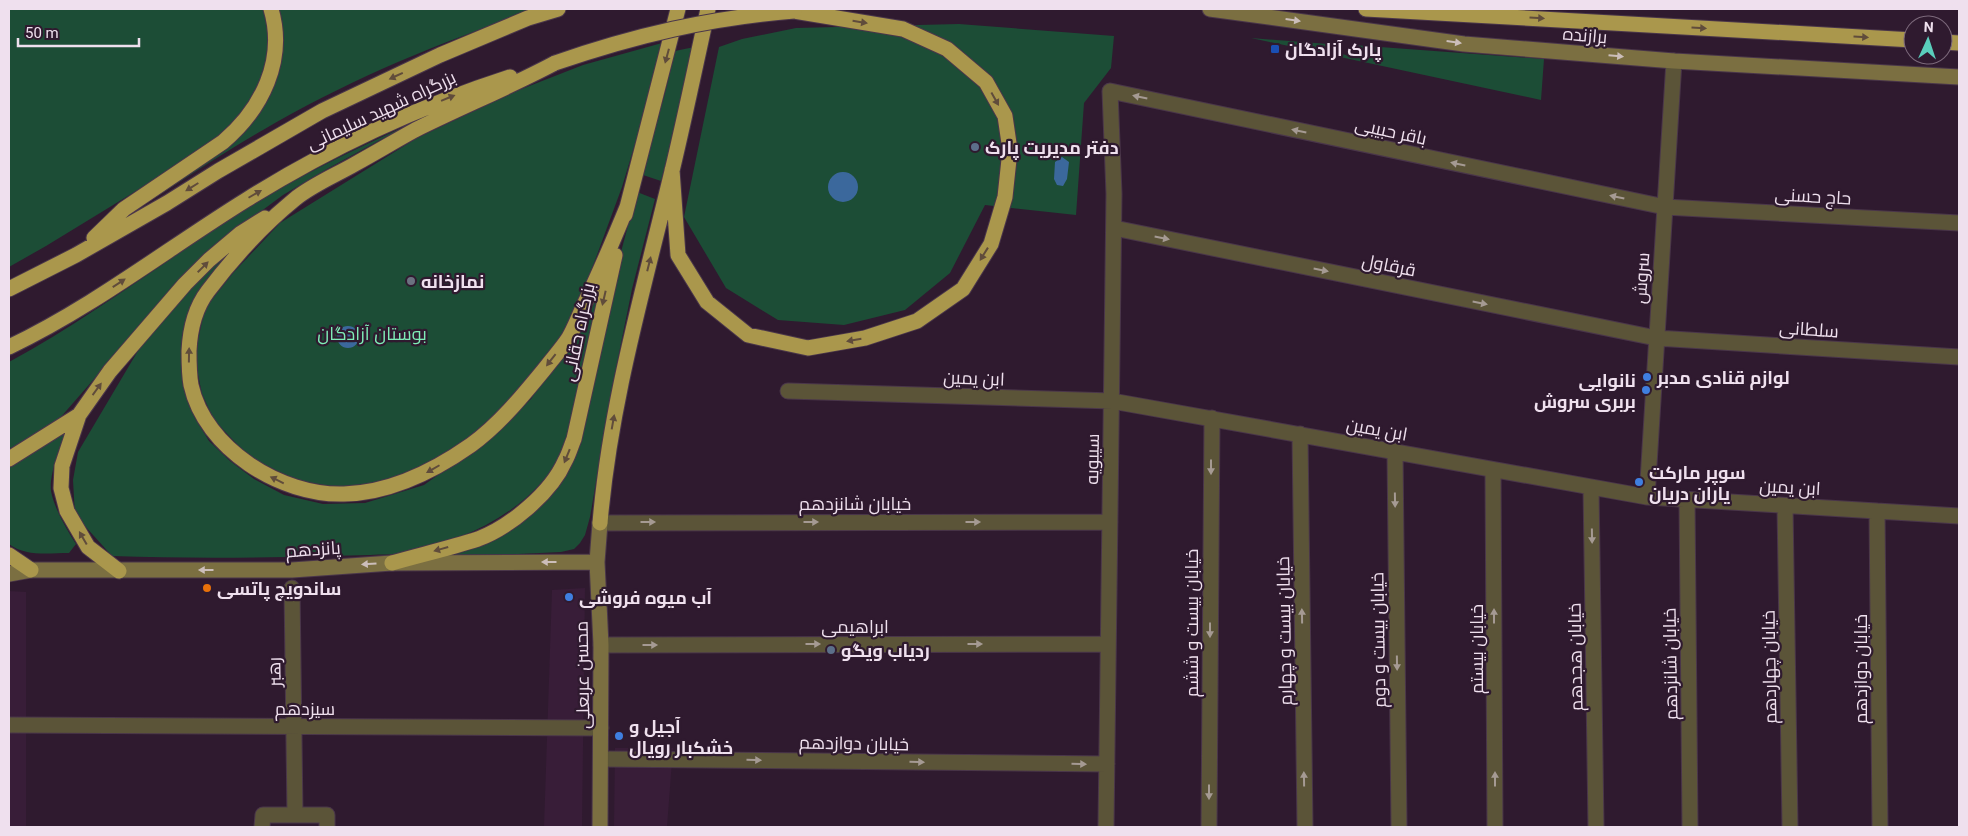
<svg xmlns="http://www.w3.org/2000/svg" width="1968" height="836" font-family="Roboto,Cairo,sans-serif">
  <rect width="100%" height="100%" fill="#2f1a2f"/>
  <path fill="#381d38" d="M585,588l-3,239h-38l8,-237z
    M9,591l17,1v235h-17z
    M615,748h58l-6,79h-53z"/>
  <path fill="#1c4d36" d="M9,9h255l6,29 -7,44 -30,43 -38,30 -149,91 -37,21z
    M276,9h264c-96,31 -190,70 -277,121 -42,24 -82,51 -122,77l82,-57 22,-18 15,-22z
    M959,24l155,12 -3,32 -27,35 -8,112 -91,-10 -35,68 -45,37 -61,15 -66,-5 -52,-32 -42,-71 35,-170 23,-8 54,-11z
    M1251,38l90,7 -1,8 11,4 2,-12 191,14 -3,41z
    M662,43l-15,61 -25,83 -42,114 -15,32 -47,60 -53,49 -40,25 -46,17 -44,3 -39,-7 -47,-23 -35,-37 -12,-26 -6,-29 1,-21 7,-31 6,-11 23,-29 47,-50 137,-85 97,-46 69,-27z
    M699,46l-38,135 -21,-7 24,-77 11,-46z
    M406,126l-79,43 -44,26 -50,37 -36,29 -144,165 -35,21 -9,1v-86c79,-43 150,-97 226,-146 54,-35 113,-64 171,-90z
    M637,192l18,7 -23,90 -18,89 -24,139 -5,18 -5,8 -6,6 -13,3 -145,7 55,-10 18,-6 15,-8 17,-13 38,-38z
    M247,237l-57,75 -7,19 -2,25 1,16 5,25 8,21 14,23 21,20 24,18 30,16 39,9 42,-1 59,-18 72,-52 35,-34 59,-90 14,-29 -38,167c-31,61 -97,94 -162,106 -11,2 -23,1 -34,2 -28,1 -56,1 -84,2 -58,1 -116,1 -174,-1l-37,-41 -2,-35 5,-28 64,-108 36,-43 29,-29z
    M68,428c-7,16 -19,46 -17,63 3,17 16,39 25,53l-7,9c-20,0 -43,4 -60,-9v-80z"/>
  <path fill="#3b689c" d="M1062,157l7,5 -2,17 -4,7 -6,-1 -3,-6 1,-17z
    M828 187a15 15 0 1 1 30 0a15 15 0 1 1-30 0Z
    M337 337a11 11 0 1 1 22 0a11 11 0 1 1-22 0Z"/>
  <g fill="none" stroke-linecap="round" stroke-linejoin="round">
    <g stroke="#4a364a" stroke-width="17">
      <path id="street" d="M1114,228l542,110 303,19
        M788,391l324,10 535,96 312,19
        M1300,434l5,393
        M1395,451l4,376
        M1493,470l2,357
        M1591,487l5,340
        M1647,497l27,-436
        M1687,500l3,327
        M1785,506l5,321
        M1877,511l3,316
        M600,523l510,-1
        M292,588l3,227
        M601,645l507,-1
        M9,725l592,3
        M601,759l506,5
        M262,827l1,-12h64v12
        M1106,827l8,-633 -4,-103 555,116 294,16
        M1209,827l3,-409"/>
    </g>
    <g stroke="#4a364a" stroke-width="17">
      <path id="secondary" d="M1210,9l254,35 210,17 285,16
        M600,523l-3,39 4,83 -1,182
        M9,574l22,-4h261l100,-7 205,-1"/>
    </g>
    <g stroke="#4a364a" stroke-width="17">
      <path id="highway" d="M1366,9l547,31
        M1943,42l16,1
        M555,63c-45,24 -94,44 -140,67 -20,11 -40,23 -60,34 -19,11 -43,21 -60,35 -32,26 -62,59 -87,92 -13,17 -18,38 -19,60 0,11 0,23 2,34 14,64 90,111 153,109 46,-1 90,-23 127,-49 29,-21 53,-51 76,-79 7,-9 15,-18 21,-27 6,-10 10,-21 15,-32 16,-33 30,-66 44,-100
        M672,170l6,85 29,47 41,33 60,13 57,-10 52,-17 46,-32 28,-45 14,-47 5,-47 -5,-34 -19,-34 -39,-33 -44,-20 -109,-18
        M625,215l53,-206
        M94,238l30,-29 99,-67c39,-33 63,-82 48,-133
        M9,289l67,-34 91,-52 51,-32 104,-60 118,-56 88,-37 30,-9
        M9,347c84,-40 158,-98 237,-147 83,-52 171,-93 264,-123
        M9,459l70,-44
        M600,523c10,-120 44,-235 72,-352 13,-54 24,-108 36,-162
        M9,555l22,15
        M392,563c28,-8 58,-15 86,-24 32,-12 73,-46 87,-78 4,-7 6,-15 9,-22l41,-184
        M119,571l-31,-24 -21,-36 -6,-23 1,-22 17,-51 31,-44 75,-87 24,-24 32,-27 24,-15"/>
    </g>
    <use href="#street" stroke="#5b5438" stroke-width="15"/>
    <use href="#secondary" stroke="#7b6f41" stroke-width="15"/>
    <use href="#highway" stroke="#aa974c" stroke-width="15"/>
    <g stroke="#4a364a" stroke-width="17" stroke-linecap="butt">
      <path id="highway-bridge" d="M555,63c81,-28 155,-45 239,-52"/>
    </g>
    <use href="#highway-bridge" stroke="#aa974c" stroke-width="15"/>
  </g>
  <defs><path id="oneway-solid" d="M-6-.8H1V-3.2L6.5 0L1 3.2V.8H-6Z" transform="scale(1.25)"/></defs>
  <g fill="#604c3b">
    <use href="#oneway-solid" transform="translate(1537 18) rotate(3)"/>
    <use href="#oneway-solid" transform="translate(860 22) rotate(9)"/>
    <use href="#oneway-solid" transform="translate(1699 28) rotate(3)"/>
    <use href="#oneway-solid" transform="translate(1861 37) rotate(3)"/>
    <use href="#oneway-solid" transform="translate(667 56) rotate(105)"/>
    <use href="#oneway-solid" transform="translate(396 76) rotate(155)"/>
    <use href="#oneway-solid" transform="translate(448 98) rotate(-22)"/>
    <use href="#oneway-solid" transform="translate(995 99) rotate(61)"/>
    <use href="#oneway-solid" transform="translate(192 187) rotate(148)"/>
    <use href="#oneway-solid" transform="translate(255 194) rotate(-30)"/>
    <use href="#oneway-solid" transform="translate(984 254) rotate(122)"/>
    <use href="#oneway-solid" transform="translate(649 264) rotate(-76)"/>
    <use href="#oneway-solid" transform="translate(203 267) rotate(-45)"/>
    <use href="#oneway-solid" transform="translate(119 283) rotate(-33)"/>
    <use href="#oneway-solid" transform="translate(604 298) rotate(103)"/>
    <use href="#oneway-solid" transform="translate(854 340) rotate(170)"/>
    <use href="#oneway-solid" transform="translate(189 355) rotate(-89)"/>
    <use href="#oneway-solid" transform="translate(551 360) rotate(128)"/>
    <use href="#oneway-solid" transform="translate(97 389) rotate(-54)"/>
    <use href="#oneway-solid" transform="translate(613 422) rotate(-80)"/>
    <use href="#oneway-solid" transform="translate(567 456) rotate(112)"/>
    <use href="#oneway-solid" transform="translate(433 469) rotate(150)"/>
    <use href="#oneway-solid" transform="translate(277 480) rotate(-154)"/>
    <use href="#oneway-solid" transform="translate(83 538) rotate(-120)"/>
    <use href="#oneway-solid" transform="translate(441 549) rotate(164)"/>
  </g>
  <g fill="#ccbeba">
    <use href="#oneway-solid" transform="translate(1293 20) rotate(8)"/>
    <use href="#oneway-solid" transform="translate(1454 42) rotate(8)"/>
    <use href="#oneway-solid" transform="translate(1616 56) rotate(5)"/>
    <use href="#oneway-solid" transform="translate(549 562) rotate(180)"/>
    <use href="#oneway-solid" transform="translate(369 564) rotate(176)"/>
    <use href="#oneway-solid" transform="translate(206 570) rotate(180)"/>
  </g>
  <g fill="#a59a93">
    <use href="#oneway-solid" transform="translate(1140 97) rotate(-168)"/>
    <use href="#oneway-solid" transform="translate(1299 131) rotate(-168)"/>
    <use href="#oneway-solid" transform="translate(1458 164) rotate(-168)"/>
    <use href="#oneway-solid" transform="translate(1617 197) rotate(-168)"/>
    <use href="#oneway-solid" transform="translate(1162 238) rotate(11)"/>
    <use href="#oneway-solid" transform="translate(1321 270) rotate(11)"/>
    <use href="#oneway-solid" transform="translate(1480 303) rotate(11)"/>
    <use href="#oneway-solid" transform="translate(1211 467) rotate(90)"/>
    <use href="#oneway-solid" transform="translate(1395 500) rotate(89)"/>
    <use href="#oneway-solid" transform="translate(648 522)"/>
    <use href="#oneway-solid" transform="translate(811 522)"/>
    <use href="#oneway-solid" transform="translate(973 522)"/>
    <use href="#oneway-solid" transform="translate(1592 536) rotate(89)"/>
    <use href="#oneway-solid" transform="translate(1302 616) rotate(-91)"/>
    <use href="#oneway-solid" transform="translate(1494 616) rotate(-90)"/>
    <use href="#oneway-solid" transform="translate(1210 630) rotate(90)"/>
    <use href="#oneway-solid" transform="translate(813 644)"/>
    <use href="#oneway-solid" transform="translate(975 644)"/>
    <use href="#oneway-solid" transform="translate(650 645)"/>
    <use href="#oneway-solid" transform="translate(1397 663) rotate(89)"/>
    <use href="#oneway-solid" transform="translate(754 760) rotate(1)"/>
    <use href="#oneway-solid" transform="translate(917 762) rotate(1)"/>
    <use href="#oneway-solid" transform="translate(1079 764) rotate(1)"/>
    <use href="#oneway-solid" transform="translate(1304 779) rotate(-91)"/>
    <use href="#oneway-solid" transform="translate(1495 779) rotate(-90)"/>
    <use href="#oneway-solid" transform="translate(1209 792) rotate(90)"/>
  </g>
  <rect fill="#1a4fb4" stroke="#2f1a2f" stroke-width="2" x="1270" y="44" width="10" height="10" rx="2.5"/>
  <g fill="#5c6f8a" stroke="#2f1a2f" stroke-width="2">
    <circle cx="975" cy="147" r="5"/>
    <circle cx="831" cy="650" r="5"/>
  </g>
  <circle fill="#6b7280" stroke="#2f1a2f" stroke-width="2" cx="411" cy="281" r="5"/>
  <g fill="#3f7fe0" stroke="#2f1a2f" stroke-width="2">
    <circle cx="1647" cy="377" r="5"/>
    <circle cx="1646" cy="390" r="5"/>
    <circle cx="1639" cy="482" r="5"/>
    <circle cx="569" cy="597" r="5"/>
    <circle cx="619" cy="736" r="5"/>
  </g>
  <circle fill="#e8710a" stroke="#2f1a2f" stroke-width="2" cx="207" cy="588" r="5"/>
  <g text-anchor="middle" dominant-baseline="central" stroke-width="4.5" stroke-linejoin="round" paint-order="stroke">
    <g font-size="18" fill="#efe0ee" stroke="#2f1a2f">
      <text transform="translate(1585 35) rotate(5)">برازنده</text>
      <text transform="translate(381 110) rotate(-25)">بزرگراه شهید سلیمانی</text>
      <text transform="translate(1391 131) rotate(12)">باقر حبیبی</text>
      <text transform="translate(1813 196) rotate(3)">حاج حسنی</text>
      <text transform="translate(1389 265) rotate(11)">قرقاول</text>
      <text transform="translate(1641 278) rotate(-86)">سروش</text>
      <text transform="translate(1809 329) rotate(4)">سلطانی</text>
      <text transform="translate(578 332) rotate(-78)">بزرگراه حقانی</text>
      <text transform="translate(974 378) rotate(2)">ابن یمین</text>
      <text transform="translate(1377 429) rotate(10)">ابن یمین</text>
      <text transform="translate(1092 459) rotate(-89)">سیبویه</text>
      <text transform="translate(1790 487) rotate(3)">ابن یمین</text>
      <text x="855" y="503">خیابان شانزدهم</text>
      <text transform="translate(313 549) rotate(-4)">پانزدهم</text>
      <text transform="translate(1191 623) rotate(-90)">خیابان بیست و ششم</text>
      <text x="855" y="626">ابراهیمی</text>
      <text transform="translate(1284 631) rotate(-91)">خیابان بیست و چهارم</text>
      <text transform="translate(1378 640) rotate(-91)">خیابان بیست و دوم</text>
      <text transform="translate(1476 649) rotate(-90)">خیابان بیستم</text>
      <text transform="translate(1575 657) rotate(-91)">خیابان هجدهم</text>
      <text transform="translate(1670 664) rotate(-91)">خیابان شانزدهم</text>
      <text transform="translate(1769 667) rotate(-91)">خیابان چهاردهم</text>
      <text transform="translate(1860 669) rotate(-90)">خیابان دوازدهم</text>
      <text transform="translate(274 672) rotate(-91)">رهبر</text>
      <text transform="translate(582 675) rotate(-91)">محسن عربعلی</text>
      <text x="305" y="708">سیزدهم</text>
      <text transform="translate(854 743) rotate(1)">خیابان دوازدهم</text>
    </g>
    <g font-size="18" font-weight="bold" fill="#efe0ee" stroke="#2f1a2f" text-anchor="start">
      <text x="1285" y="49">پارک آزادگان</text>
      <text x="985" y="147">دفتر مدیریت پارک</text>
      <text x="421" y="281">نمازخانه</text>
      <text x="1657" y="377">لوازم قنادى مدبر</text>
      <text x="1636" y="380" text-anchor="end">نانوایی<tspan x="1636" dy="21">بربری سروش</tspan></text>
      <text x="1649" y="472">سوپر مارکت<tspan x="1649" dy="21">یاران دریان</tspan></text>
      <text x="217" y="588">ساندویچ پاتسی</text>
      <text x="579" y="597">آب میوه فروشی</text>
      <text x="841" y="650">ردیاب ویگو</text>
      <text x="629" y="726">آجیل و<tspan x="629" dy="21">خشکبار رویال</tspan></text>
    </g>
    <g font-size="18" fill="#7fedb7" stroke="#2f1a2f">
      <text x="372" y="333">بوستان آزادگان</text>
    </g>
  </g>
  <rect width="1968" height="836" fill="none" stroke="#efe0ee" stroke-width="20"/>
  <g transform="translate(1928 40) rotate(3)"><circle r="24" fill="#2f1a2f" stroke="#7c697b"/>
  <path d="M0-4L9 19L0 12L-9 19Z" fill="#5acebc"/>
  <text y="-8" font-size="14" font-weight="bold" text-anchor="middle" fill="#efe0ee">N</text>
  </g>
  <path d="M18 38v8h121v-8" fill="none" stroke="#efe0ee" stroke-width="2.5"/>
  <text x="25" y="38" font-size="15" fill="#efe0ee" stroke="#2f1a2f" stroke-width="4" paint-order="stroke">50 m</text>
</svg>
